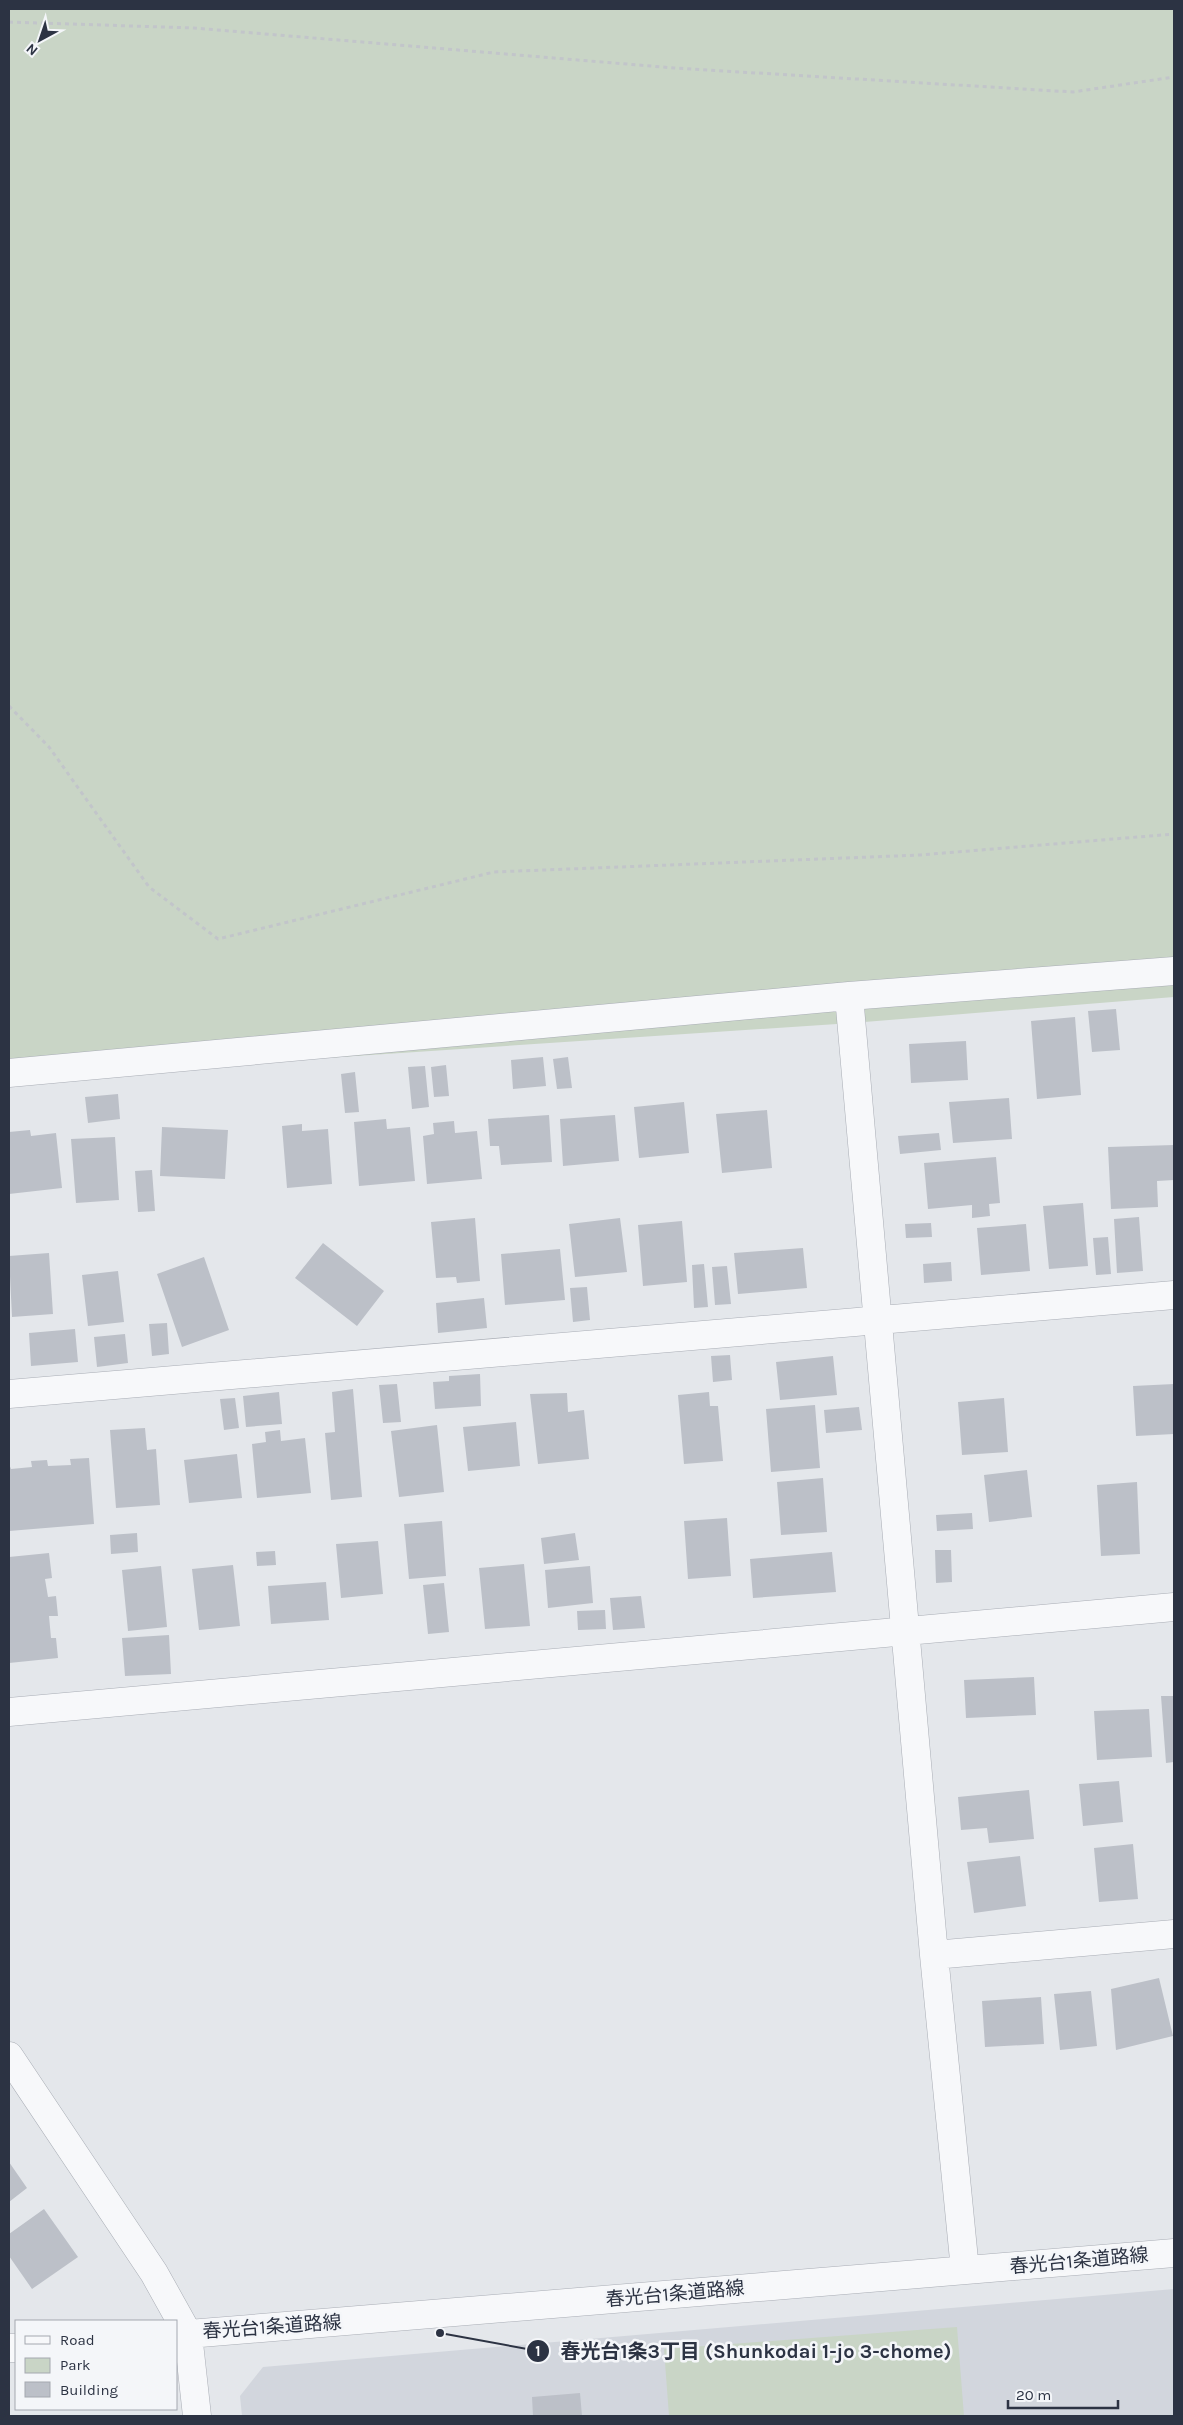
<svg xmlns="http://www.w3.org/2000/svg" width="1183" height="2425" font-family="Karla,'Noto Sans JP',sans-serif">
  <rect width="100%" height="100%" fill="#e4e7eb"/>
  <path fill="#d2d6dd" d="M1174,2289v127h-932l-2,-20 23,-29z"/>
  <path fill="#c9d5c6" d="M9,9h1165v988l-322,26 -843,56z
    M957,2327l7,89h-295l-5,-67z"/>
  <path fill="#bcc0c8" d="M1116,1009l4,41 -28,2 -4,-41z
    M1075,1017l6,78 -44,4 -6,-78z
    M966,1041l2,39 -57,3 -2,-39z
    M543,1057l3,29 -33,3 -2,-29z
    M568,1057l4,31 -15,1 -4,-30z
    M446,1065l3,31 -15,1 -3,-30z
    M425,1066l4,41 -17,2 -4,-42z
    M355,1072l4,40 -14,1 -4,-39z
    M118,1094l2,25 -32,4 -3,-26z
    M1009,1098l3,41 -59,4 -4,-41z
    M684,1102l5,51 -50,5 -5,-51z
    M767,1110l5,58 -50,5 -6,-59z
    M549,1115l3,47 -51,3 -2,-19h-9l-2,-27z
    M615,1115l4,46 -56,5 -3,-47z
    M386,1119l1,10 23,-2 5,54 -56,5 -5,-64z
    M454,1121l1,12 22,-2 5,48 -55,5 -4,-48 11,-2 -1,-11z
    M302,1124v7l26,-2 4,55 -45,4 -5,-62z
    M162,1127l66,3 -3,49 -65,-3z
    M30,1130l1,6 25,-3 6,55 -53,6v-62z
    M939,1133l2,17 -41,4 -2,-18z
    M115,1137l4,63 -43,3 -5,-64z
    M1174,1145v35l-17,1 1,26 -47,2 -3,-62z
    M996,1157l4,46 -11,1 1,12 -18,2v-13l-44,4 -4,-46z
    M152,1170l3,41 -17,1 -3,-41z
    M1083,1203l5,63 -39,3 -6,-63z
    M1139,1217l4,54 -26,2 -3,-54z
    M475,1218l5,63 -23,2 -1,-6 -20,1 -5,-56z
    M620,1218l7,54 -52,5 -6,-53z
    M682,1221l5,61 -44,4 -5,-61z
    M931,1223l1,14 -26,1 -1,-14z
    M1026,1224l4,47 -49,4 -4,-47z
    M1108,1237l3,37 -15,1 -3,-37z
    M323,1243l61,48 -27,35 -62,-48z
    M803,1248l4,40 -69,6 -4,-41z
    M560,1249l5,51 -60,5 -4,-51z
    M49,1253l4,61 -41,3 -3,-61z
    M204,1257l25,73 -47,17 -25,-73z
    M951,1262l1,19 -28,2 -1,-19z
    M704,1264l4,43 -14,1 -2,-43z
    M727,1266l4,38 -16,1 -3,-38z
    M118,1271l6,51 -36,4 -6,-51z
    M587,1287l3,33 -17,2 -3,-34z
    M484,1298l3,30 -49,5 -2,-30z
    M167,1323l2,31 -17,2 -3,-32z
    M75,1329l3,33 -47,4 -2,-33z
    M125,1334l3,29 -31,4 -3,-30z
    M730,1355l2,25 -19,2 -2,-26z
    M833,1356l4,39 -57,5 -4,-38z
    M480,1374l1,32 -46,3 -2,-27 16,-1v-5z
    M397,1384l4,38 -18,1 -4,-38z
    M1174,1384v50l-38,2 -3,-50z
    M353,1389l9,108 -31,3 -6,-67 10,-1 -3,-40z
    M279,1392l3,32 -36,3 -3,-31z
    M709,1392l1,14h8l5,55 -39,3 -6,-69z
    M567,1393l1,19 16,-2 5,49 -51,5 -8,-70z
    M235,1398l4,30 -15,2 -4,-31z
    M1004,1398l4,54 -46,3 -4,-53z
    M815,1405l5,63 -49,4 -5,-63z
    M859,1407l3,23 -36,3 -2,-23z
    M516,1422l4,44 -52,5 -5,-44z
    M437,1425l7,67 -45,5 -8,-66z
    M145,1428l2,22 9,-1 4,56 -44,3 -6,-78z
    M280,1430l1,11 24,-3 6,55 -54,5 -5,-54 14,-2 -1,-10z
    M237,1454l5,44 -53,5 -5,-43z
    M89,1458l5,66 -85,7v-67l2,5 21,-2 -1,-6 16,-1 1,6 23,-1 -1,-6z
    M1027,1470l5,47 -43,5 -5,-47z
    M823,1478l4,54 -46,3 -4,-53z
    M1137,1482l3,72 -39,2 -4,-71z
    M972,1513l1,16 -36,2 -1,-16z
    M727,1518l4,58 -43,3 -4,-58z
    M442,1521l4,55 -37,3 -5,-55z
    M137,1533l1,19 -27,2 -1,-19z
    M575,1533l4,27 -35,4 -3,-26z
    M378,1541l5,53 -42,4 -5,-54z
    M935,1550h16l1,32 -16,1z
    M275,1551l1,14 -19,1 -1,-14z
    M832,1552l4,40 -83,6 -3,-39z
    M49,1553l3,25 -7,1 3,18 8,-1 2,20h-9l2,22h5l2,20 -49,5v-106z
    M524,1564l6,62 -45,3 -6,-61z
    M233,1565l7,61 -41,4 -7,-61z
    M161,1566l6,61 -39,4 -6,-61z
    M590,1566l3,37 -45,5 -3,-38z
    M326,1582l3,38 -58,4 -3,-38z
    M444,1583l5,49 -21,2 -5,-49z
    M641,1596l4,32 -32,2 -3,-32z
    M605,1610l1,19 -28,1 -1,-19z
    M169,1635l2,39 -46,2 -3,-38z
    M1034,1677l2,38 -70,3 -2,-38z
    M1161,1696h13v66l-8,1z
    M1149,1709l3,48 -55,3 -3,-49z
    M1119,1781l4,41 -40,4 -4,-42z
    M1029,1790l5,49 -45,4 -2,-15 -26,2 -3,-33z
    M1133,1844l5,55 -39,3 -5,-54z
    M1020,1856l6,50 -52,7 -7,-51z
    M1159,1978l14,58 -57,14 -5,-61z
    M1091,1991l6,55 -37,4 -6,-56z
    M1041,1997l3,47 -59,3 -3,-46z
    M9,2162l18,26 -18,14z
    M44,2209l34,48 -46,32 -23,-33v-22z
    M580,2393l2,23h-49l-1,-19z"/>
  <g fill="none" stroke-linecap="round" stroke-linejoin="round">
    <g stroke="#a9adb5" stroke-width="29">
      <path id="street" d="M849,996l85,959 31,315
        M9,1073l840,-77 325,-25
        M9,1394l1165,-99
        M9,1712l1165,-105
        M934,1955l240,-21
        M9,2056l145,217 34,61 9,82
        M176,2335l998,-82
        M9,2348h7"/>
    </g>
    <path stroke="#c2c5ca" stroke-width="3" stroke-dasharray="4 4" stroke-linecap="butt" d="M9,22l185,6 480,40 399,24 101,-15
      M9,706l40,41 100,140 69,52 276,-67 426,-17 254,-21"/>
    <use href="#street" stroke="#f7f8fa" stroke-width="28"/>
  </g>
  <g text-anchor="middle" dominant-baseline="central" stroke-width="5" stroke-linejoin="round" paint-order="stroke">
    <g font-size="19" fill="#2c3343" stroke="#f4f6f9">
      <text transform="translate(1079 2261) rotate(-5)">春光台1条道路線</text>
      <text transform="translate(675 2294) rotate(-5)">春光台1条道路線</text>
      <text transform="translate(272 2327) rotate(-4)">春光台1条道路線</text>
    </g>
  </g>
  <path fill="none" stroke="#2c3343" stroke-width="2" d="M440 2333L538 2351"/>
  <g fill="#2c3343" stroke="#f4f6f9" stroke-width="2">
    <circle cx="440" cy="2333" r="5"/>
    <circle cx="538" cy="2351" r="12"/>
  </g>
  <g font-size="15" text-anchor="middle" font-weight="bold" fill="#fff">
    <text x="538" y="2356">1</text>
  </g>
  <g font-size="20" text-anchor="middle" font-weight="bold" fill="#2c3343" stroke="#f4f6f9" stroke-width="5" stroke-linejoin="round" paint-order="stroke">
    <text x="756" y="2358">春光台1条3丁目 (Shunkodai 1-jo 3-chome)</text>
  </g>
  <rect width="1183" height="2425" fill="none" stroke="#2c3343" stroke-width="20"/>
  <rect x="15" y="2320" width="162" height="90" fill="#f4f6f9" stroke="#a4a8b0"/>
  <rect x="25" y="2336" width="25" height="8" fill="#f7f8fa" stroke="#a4a8b0"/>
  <text x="60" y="2345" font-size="15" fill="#2c3343">Road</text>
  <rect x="25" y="2358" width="25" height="15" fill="#c9d5c6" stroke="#a4a8b0"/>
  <text x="60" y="2370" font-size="15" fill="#2c3343">Park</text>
  <rect x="25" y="2382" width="25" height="15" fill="#bcc0c8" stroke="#a4a8b0"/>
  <text x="60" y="2395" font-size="15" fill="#2c3343">Building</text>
  <g transform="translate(40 40) rotate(220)" stroke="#f4f6f9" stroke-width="4" paint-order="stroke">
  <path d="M0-4L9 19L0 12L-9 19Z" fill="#2c3343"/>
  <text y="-8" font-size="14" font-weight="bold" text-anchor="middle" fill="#2c3343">N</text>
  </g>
  <path d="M1008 2400v8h110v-8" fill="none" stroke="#2c3343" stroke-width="2.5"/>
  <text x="1016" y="2400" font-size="15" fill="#2c3343" stroke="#f4f6f9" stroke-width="4" paint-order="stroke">20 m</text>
</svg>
